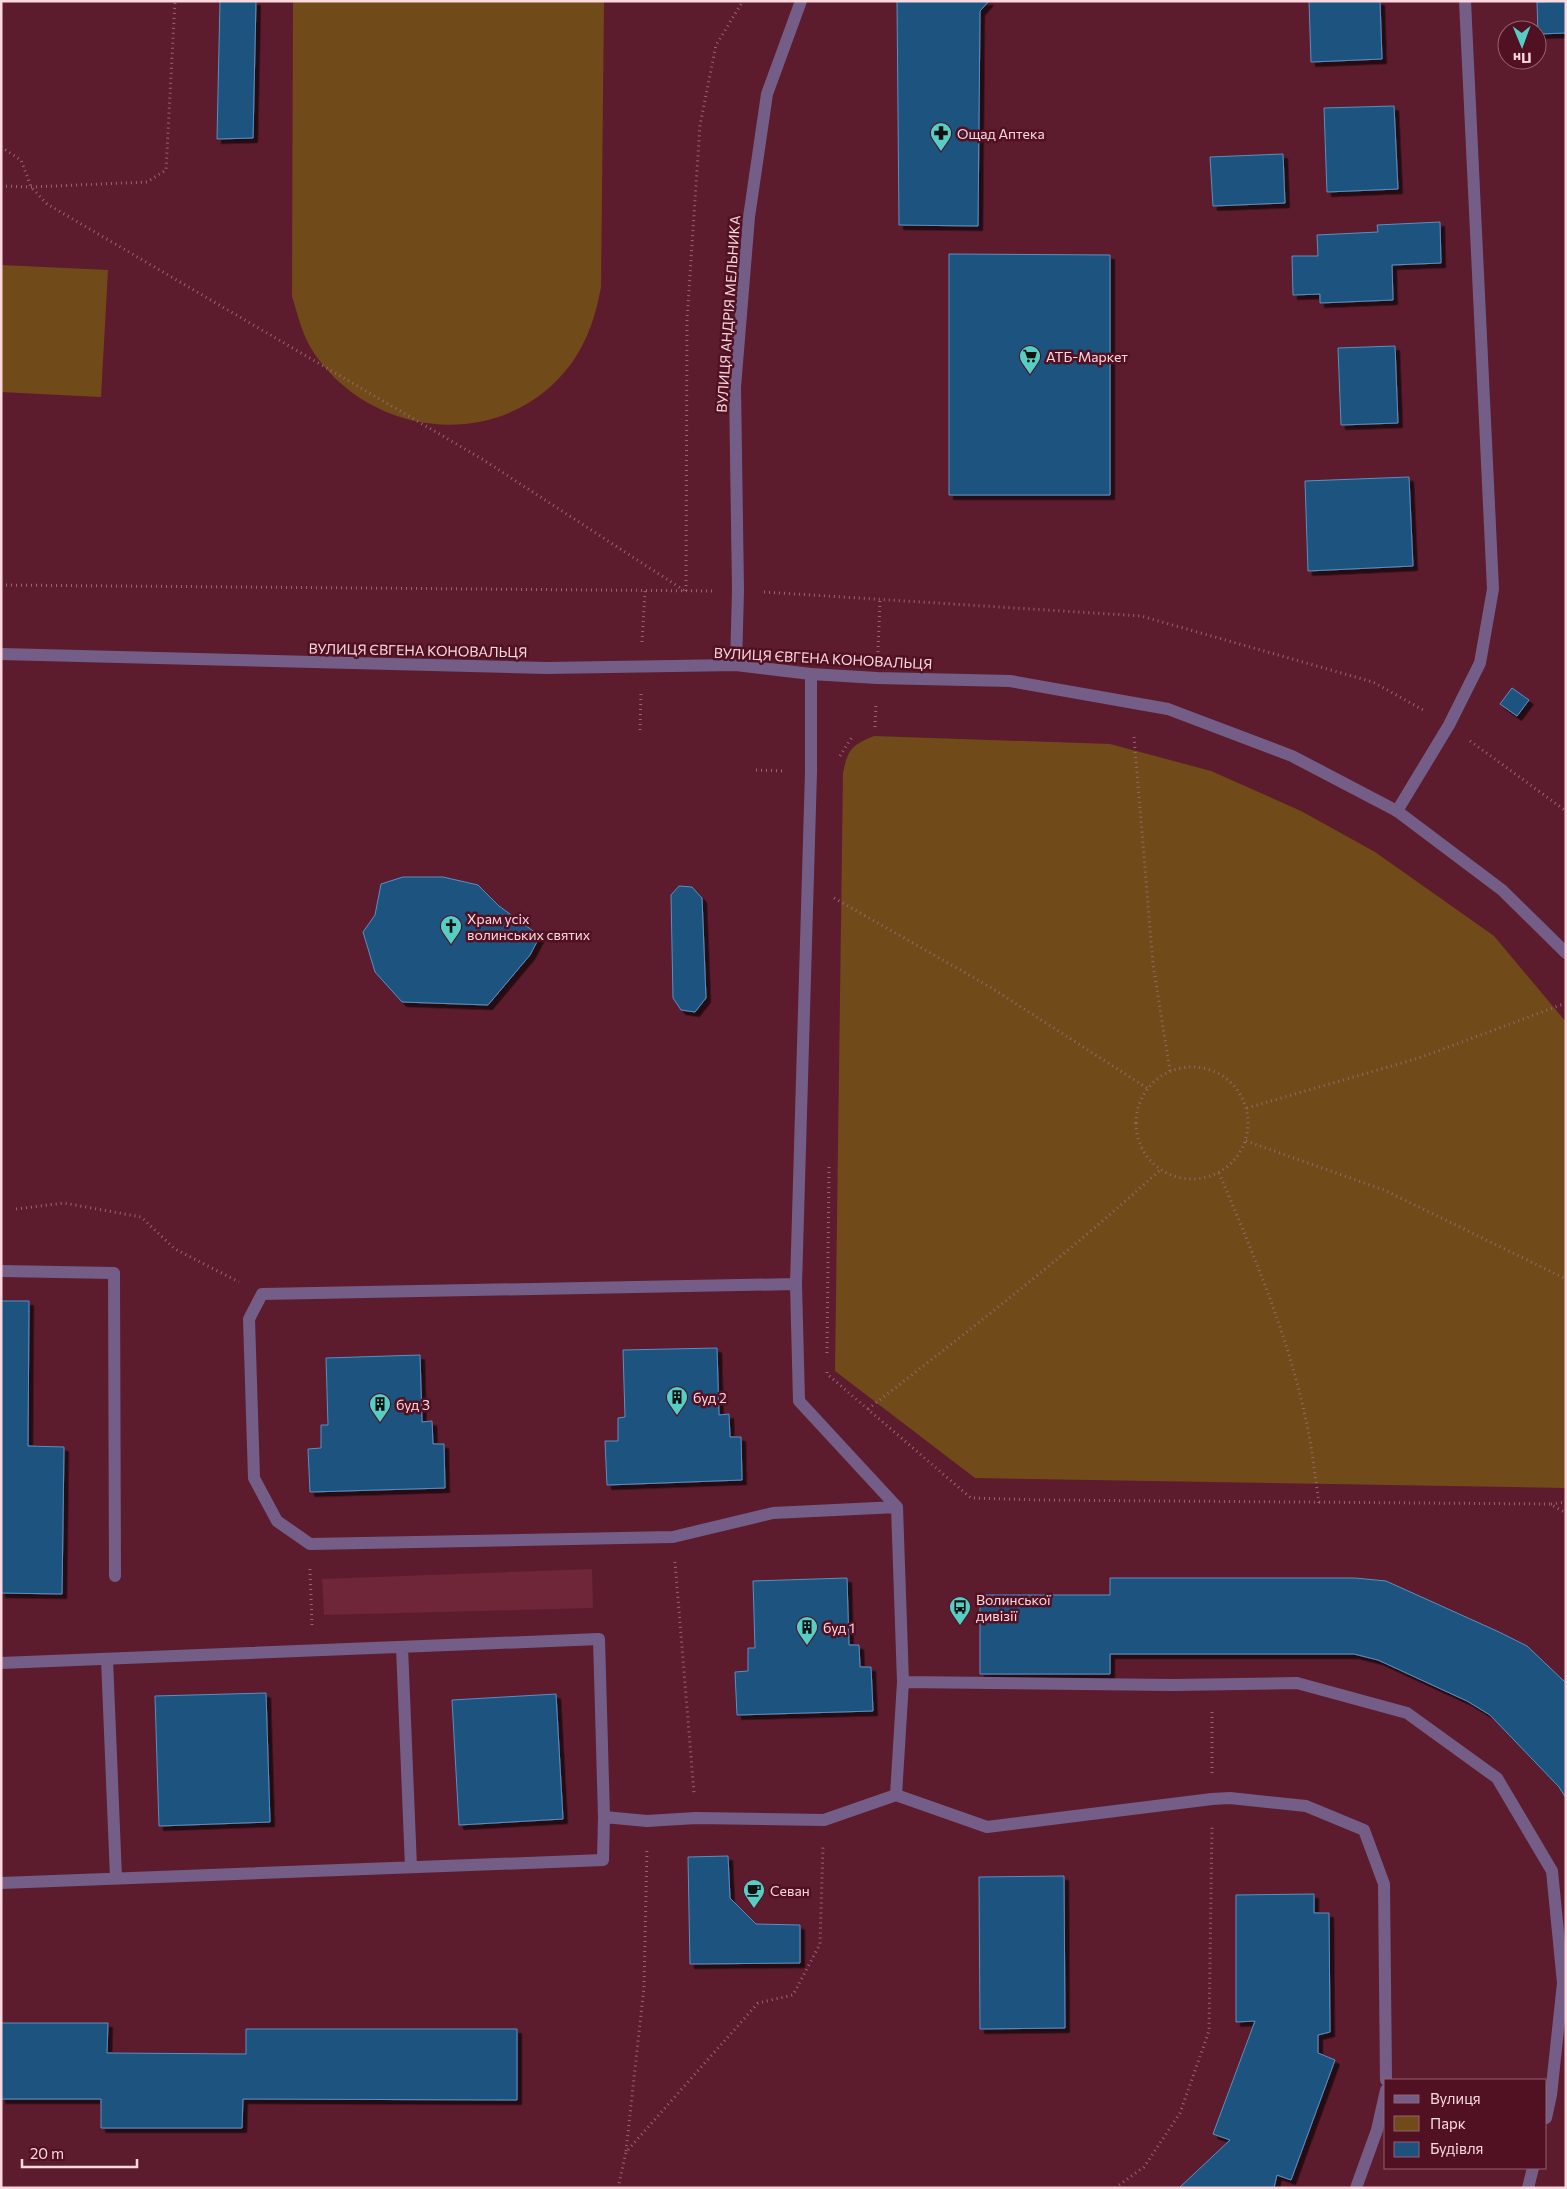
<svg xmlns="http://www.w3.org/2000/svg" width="1567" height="2189" font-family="Commissioner,sans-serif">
  <defs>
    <filter id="shadow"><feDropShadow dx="4.5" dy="4.5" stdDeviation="0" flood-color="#0009"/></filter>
  </defs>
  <rect width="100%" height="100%" fill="#5d1c2d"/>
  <path fill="#6e2638" d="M592,1569l1,39 -269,7 -2,-36z"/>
  <path fill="#714a19" d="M293,1h311l-3,286c-5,28 -13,53 -30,77 -65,87 -194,77 -255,-8 -13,-18 -18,-40 -24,-60z
    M1,265l107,5 -7,127 -100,-5z
    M874,736l236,8 101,27 90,40 74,41 119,84 72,86v466l-591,-10 -140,-107 8,-598c5,-24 9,-28 31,-37z"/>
  <path fill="#1d527f" stroke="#5a8fc1" filter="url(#shadow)" d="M220,1h36l-3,137 -36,1z
    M897,1h92l-9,10 -2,215 -79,-1z
    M1309,1h71l2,58 -71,3z
    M1566,1v32l-28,1 -1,-32z
    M1394,106l4,83 -71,3 -3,-84z
    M1283,154l2,49 -72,3 -3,-49z
    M1440,222l1,41 -49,2 1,35 -73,3v-9l-27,1 -1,-39h26l-1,-21 61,-3 -1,-7z
    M949,254l161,1v240h-161z
    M1395,346l3,77 -57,2 -3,-77z
    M1409,477l4,89 -105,5 -3,-90z
    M1512,688l17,12 -12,16 -17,-12z
    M403,877h40l35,8 21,21 41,30 -10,19 -42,50 -86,-3 -27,-30 -12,-40 12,-17 6,-31z
    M679,886l13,1 10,11 4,100 -11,14 -14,-2 -8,-12 -2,-103z
    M1,1301h28l-1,145 36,1 -2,147 -61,-1z
    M717,1348l2,67 10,-1 1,23h11l1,43 -135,5 -2,-44h13v-23l7,-1 -2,-67z
    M420,1355l2,67 10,-1 1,23h11l1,44 -135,4 -2,-43 13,-1v-23h7l-2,-67z
    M847,1578l2,67h10l1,22h11l2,44 -136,4 -2,-43 13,-1v-23h7l-2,-67z
    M1110,1578h245l31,3 113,51 28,14 39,37v115l-7,-11 -69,-72 -23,-14 -89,-41 -24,-6h-244v20h-130v-79h130z
    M266,1693l4,129 -111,4 -4,-130z
    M556,1694l7,125 -104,6 -7,-125z
    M728,1856l2,42 26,26 44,1v38l-110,1 -2,-107z
    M1064,1876l1,152 -85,1 -1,-152z
    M1314,1894v19h15l1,119 -12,3v18l17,7 -44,120 -14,-5 -3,13h-95l51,-48 -17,-6 42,-113 -19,1v-127z
    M1,2023h107l-1,30 139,1v-25h271v71l-274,-1 -1,29h-141v-29h-100z"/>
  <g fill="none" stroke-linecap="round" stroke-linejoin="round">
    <path stroke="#9a6571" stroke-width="3" stroke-dasharray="1 4" stroke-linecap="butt" d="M1,147l20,13 10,27 16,17 435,255 203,132
      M1,186l30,1 116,-5 19,-12 9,-169
      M1,585l712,6
      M686,591l1,-271 13,-195 16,-80 27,-44
      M764,592l377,24 232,66 52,29
      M642,642l3,-51
      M878,652l2,-52
      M875,727l1,-24
      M640,730l1,-37
      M1134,737l19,227 17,107
      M1470,741l96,70
      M840,756l12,-19
      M756,770l29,1
      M834,898l156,89 157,101
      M1136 1123a56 56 0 1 1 112 0a56 56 0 1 1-112 0Z
      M1247,1108l172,-50 147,-55
      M1246,1141l138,49 182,89
      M1219,1173c34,80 69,162 87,247 6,27 9,56 13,83
      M16,1209l48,-6 77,14 34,32 64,33
      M827,1353l2,-186
      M827,1372v2l144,124 67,2 512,4 16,9
      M868,1409c99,-77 199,-154 292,-239
      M1551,1504l15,-2
      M675,1562l19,231
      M310,1569l2,56
      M1212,1712v61
      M626,2151l18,-164 3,-139
      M618,2188l8,-36 132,-149 35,-8 27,-51 3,-98
      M1115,2188l29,-21 36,-54 29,-82 3,-207"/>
    <path stroke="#745e88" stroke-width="12" d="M811,674v98l-15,512 3,117 98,106 6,175
      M1397,811l52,-86 31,-62 13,-74 -28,-588
      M1,1271l113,2 1,303
      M796,1284l-534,10 -13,25 5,159 23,43 33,23 363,-7 100,-24 124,-6
      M402,1647l9,220
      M107,1659l9,219
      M1,1663l598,-24 5,178 -1,43 -602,23
      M604,1817l43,4 49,-3 128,2 72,-25
      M1386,2080l-2,-196 -20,-54 -58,-24 -76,-8 -18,1 -225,28 -91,-32 7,-113 269,3 125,-2 110,30 90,65 55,93 11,112 -12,112 -5,23
      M1356,2188l21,-58 9,-40
      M1528,2188l5,-20"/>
    <path stroke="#745e88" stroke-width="12" d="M1,654l545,14 190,-3 75,9 66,4 133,3 158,28 124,47 105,55 105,79 64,63
      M736,665l2,-75 -3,-203 14,-170 18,-123 34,-93"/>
  </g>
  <defs>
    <g id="pharmacy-pin" transform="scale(1.125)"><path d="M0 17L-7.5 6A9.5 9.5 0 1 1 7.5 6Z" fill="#56cec4" stroke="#511123"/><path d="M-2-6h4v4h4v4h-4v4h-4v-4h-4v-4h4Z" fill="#111"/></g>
    <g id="supermarket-pin" transform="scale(1.125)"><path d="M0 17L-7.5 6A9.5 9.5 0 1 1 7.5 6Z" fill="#56cec4" stroke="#511123"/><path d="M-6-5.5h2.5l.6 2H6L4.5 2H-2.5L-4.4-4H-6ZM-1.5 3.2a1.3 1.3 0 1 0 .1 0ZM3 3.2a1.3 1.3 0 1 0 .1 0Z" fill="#111"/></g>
    <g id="church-pin" transform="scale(1.125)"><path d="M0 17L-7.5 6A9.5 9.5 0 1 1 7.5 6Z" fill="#56cec4" stroke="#511123"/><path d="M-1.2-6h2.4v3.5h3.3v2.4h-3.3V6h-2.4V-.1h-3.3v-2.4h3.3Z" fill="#111"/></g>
    <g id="building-pin" transform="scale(1.125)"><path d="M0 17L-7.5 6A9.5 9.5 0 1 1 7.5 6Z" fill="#56cec4" stroke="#511123"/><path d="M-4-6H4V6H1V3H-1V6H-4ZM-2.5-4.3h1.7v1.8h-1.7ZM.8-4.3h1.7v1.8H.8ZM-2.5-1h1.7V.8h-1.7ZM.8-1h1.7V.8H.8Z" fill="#111"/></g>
    <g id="bus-pin" transform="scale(1.125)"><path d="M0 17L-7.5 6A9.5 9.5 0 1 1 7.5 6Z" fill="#56cec4" stroke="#511123"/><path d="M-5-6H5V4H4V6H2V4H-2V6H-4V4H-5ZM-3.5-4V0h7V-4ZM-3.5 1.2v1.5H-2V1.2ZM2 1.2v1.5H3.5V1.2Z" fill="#111"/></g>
    <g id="cafe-pin" transform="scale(1.125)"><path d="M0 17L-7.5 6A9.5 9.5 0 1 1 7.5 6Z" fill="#56cec4" stroke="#511123"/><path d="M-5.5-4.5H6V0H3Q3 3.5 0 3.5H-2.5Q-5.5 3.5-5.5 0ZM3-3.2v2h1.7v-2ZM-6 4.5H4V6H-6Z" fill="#111"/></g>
  </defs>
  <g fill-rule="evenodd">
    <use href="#pharmacy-pin" x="941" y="133"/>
    <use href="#supermarket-pin" x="1030" y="356"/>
    <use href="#church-pin" x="451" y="926"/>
    <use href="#building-pin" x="677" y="1397"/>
    <use href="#building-pin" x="380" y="1404"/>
    <use href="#bus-pin" x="960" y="1607"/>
    <use href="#building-pin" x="807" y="1627"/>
    <use href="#cafe-pin" x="754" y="1890"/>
  </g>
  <g text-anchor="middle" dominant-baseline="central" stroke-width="5" stroke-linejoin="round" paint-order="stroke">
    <g font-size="14" fill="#fbd9de" stroke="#511123" text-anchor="start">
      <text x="957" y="133">Ощад Аптека</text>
      <text x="1046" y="356">АТБ-Маркет</text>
      <text x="467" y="918">Храм усіх<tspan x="467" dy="16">волинських святих</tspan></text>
      <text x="693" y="1397">буд 2</text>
      <text x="396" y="1404">буд 3</text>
      <text x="976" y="1599">Волинської<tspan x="976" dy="16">дивізії</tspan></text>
      <text x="823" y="1627">буд 1</text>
      <text x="770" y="1890">Севан</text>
    </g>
    <g font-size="14" fill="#fbd9de" stroke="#511123">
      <text transform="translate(728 314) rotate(-86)">ВУЛИЦЯ АНДРІЯ МЕЛЬНИКА</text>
      <text transform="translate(418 650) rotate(1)">ВУЛИЦЯ ЄВГЕНА КОНОВАЛЬЦЯ</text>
      <text transform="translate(823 658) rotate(3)">ВУЛИЦЯ ЄВГЕНА КОНОВАЛЬЦЯ</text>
    </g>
  </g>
  <rect width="1567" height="2189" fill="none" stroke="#fbd9de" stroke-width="5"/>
  <rect x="1384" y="2079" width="162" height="90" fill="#511123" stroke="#95616e"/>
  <rect x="1394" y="2095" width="25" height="8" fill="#745e88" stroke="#95616e"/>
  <text x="1430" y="2104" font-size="15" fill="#fbd9de">Вулиця</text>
  <rect x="1394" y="2116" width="25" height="15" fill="#714a19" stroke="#95616e"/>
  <text x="1430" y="2129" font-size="15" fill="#fbd9de">Парк</text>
  <rect x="1394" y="2142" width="25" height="15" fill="#1d527f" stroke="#95616e"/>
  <text x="1430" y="2154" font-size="15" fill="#fbd9de">Будівля</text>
  <g transform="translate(1522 45) rotate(179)"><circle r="24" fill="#511123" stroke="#95616e"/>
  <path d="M0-4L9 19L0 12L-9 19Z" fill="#56cec4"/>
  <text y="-8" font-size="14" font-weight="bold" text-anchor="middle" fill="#fbd9de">Пн</text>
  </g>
  <path d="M22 2159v8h115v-8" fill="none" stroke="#fbd9de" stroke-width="2.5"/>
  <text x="30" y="2159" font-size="15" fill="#fbd9de" stroke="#511123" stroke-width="4" paint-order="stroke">20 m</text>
</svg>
